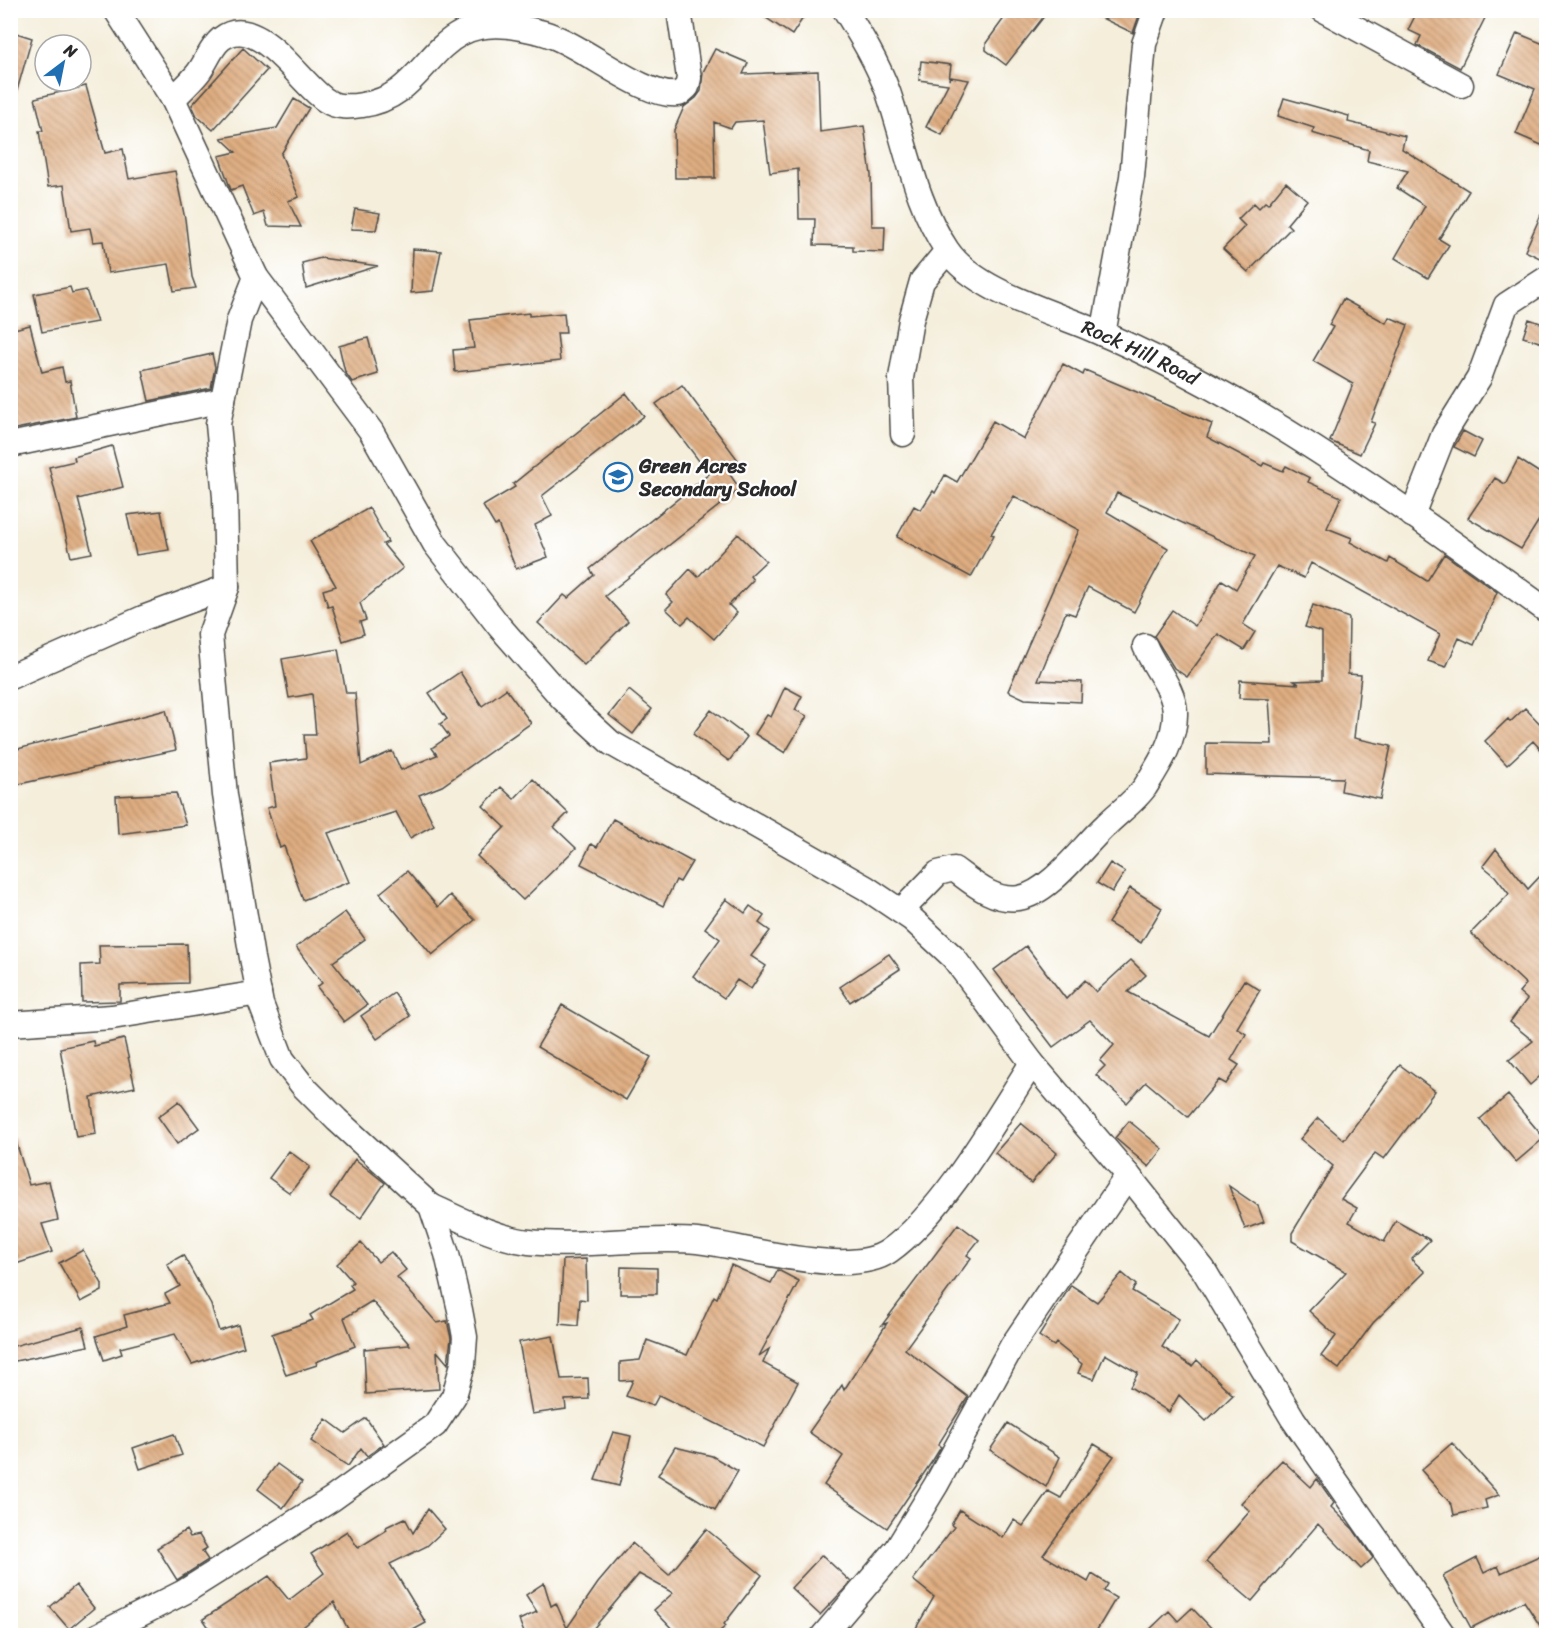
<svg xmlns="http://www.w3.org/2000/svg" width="1557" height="1646" font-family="Sriracha,sans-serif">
  <defs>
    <pattern id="building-back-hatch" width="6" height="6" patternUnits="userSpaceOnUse" patternTransform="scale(1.5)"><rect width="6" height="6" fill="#dfad81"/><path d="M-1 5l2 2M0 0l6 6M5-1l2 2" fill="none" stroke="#b58d6a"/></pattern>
  </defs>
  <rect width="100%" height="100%" fill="#fff"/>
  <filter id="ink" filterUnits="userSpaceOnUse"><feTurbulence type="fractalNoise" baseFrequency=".0167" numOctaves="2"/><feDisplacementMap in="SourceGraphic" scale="12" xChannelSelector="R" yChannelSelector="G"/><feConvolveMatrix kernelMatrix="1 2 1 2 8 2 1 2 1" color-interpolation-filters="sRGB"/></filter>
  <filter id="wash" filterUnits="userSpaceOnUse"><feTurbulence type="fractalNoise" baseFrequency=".008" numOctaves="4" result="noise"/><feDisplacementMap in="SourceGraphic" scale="24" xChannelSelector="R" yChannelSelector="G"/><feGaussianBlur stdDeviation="1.35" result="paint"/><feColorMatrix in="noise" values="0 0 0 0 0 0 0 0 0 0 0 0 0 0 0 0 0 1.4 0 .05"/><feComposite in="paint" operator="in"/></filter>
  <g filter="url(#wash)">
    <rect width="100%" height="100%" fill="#f4eedb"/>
    <g id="blocks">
      <path fill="url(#building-back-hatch)" d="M754,10h54l-16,25z
        M1010,10h39l-43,55 -20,-15v-7z
        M1085,10h56l-8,23z
        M1418,10h71l-29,58 -43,-23 4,-9 -13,-6z
        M10,31l22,7 -16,56 -6,-1z
        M1517,33l29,12v102l-30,-13 19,-45 -36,-15z
        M243,48l24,22 -54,60 -16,-14 -5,-11z
        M715,49l33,14 -5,11 75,-3 2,61 44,-6 7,49 1,51h13l-1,26 -31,-1v-5l-39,-1 1,-26h-16l-1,-50 -28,4 -7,-53 -28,2 -4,6 -17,-6 1,56h-40l-1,-48 10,-23 12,-9 5,-7 2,-19z
        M921,61l30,4 -2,15 2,-3 18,3 -27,55 -16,-8 22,-43 -29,-4z
        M86,86l19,67 18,-4 6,30 46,-8 10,48 7,58 4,11 -22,3 -5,-27 -61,9 -5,-32 -10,1 -3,-14 -19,3 -7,-46 -16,2 -9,-56h4l-8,-33z
        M1284,98l65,18 -1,6 57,14 -3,13 67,42 -30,48 10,6 -21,33 -33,-20 30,-52 -28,-18 11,-17 -41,-10 2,-11 -57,-17 2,-5 -36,-12z
        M294,99l15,9 -28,46 18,43 -11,4 13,26 -33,-1 -4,-14 -10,4 -12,-30 -11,4 -12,-34 17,-4 -15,-14 56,-10z
        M1286,182l21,18 -20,24 4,4 -43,44 -25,-23 22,-23 -7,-7 16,-16 5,5 6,-6 3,2z
        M1546,203v58l-21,-10z
        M355,209l25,4 -4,17 -25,-1z
        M413,249l28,2 -8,40 -22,2z
        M321,258l57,8 -72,22 -4,-25z
        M70,287l2,6 14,-3 11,32 -55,10 -8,-38z
        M1343,299l43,24 3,-6 19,8 -37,97 4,1 -15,31 -30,-13 23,-57 -40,-23 20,-34 -4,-2z
        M529,313v3l35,-3 2,20h-9l3,28 -105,11 -2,-22 21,-2 -4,-28z
        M1529,319l17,6v19l-23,-7z
        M30,325l12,47 20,-5 3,15 5,-1 6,36 -66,13v-100z
        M368,338l10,36 -26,8 -7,-10 -6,-26z
        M212,354l3,13 -4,21 -62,13 -7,-31z
        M1063,364l20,11 2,-5 127,54 -5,13 55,29 2,-3 19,8 3,-5 24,12 -2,4 33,15 -14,31 25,10 -2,4 38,21 2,-5 37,23 17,-27 53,38 -23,53 -15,-7 -13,29 -18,-6 12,-27 -129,-71 -7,15 -27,-12 -34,58 12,8 -11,18 -26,-16 -31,43 -13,-9 -20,-32 18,-26 23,16 27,-46 14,9 19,-33 -138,-63 -10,19 61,36 -34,64 -46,-25 -13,28 -9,-3 -28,68 44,2 -1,20 -56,-3 -17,-8 71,-161 -65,-34 -23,38 3,1 -23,42 -74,-40 17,-31 7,4 12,-19 2,2 10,-18 12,7 36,-61 31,18z
        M682,385l56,75 -12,9 14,20 -135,107 23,25 -44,44 -46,-42 26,-28 4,3 26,-23 -4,-6 119,-95 -53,-70z
        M626,393l18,23 -102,80 10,20 -17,9 13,32 -32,12 -18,-45 -3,2 -12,-20 32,-19 -2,-3z
        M1463,431l19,10 -8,16 -20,-10z
        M112,446l11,41 -45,12 14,54 -21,4 -22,-90 26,-6 -1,-4z
        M1518,459l28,18v32l-25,40 -53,-31 27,-40 10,6z
        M369,508l19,34 -5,2 20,24 -43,35 6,17 -6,2 4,12 -21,7 -11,-35 -4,1 -5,-17 13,-4 -26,-45z
        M161,511l8,39 -33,5 -9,-40z
        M738,534l28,27 -16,15 3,4 -24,25 8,8 -23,26 -25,-22 -7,7 -16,-15 7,-7 -7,-7 24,-26 8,8z
        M1313,605l36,13 -1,56 13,1 -7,63 37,8 -11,53 -39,-8 2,-13 -137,-4v-31l66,1 -3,-45 -30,-1 1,-18 59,4 -5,-3 28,-1v-48l-17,-5z
        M338,649l8,44h9l6,72 31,-14 9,19 36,-15 -5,-7 17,-12 -9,-12 7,-5 -18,-26 31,-21 22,34 24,-17 25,34 -89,63 -23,9 15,30 -24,13 -14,-26 -68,21 21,49 -46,18 -19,-54 -4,2 -13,-40 8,-2 -6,-43 37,-5 -2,-23h12l-4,-41 -23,4 -7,-39z
        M785,687l17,9 -7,14 12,6 -22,37 -30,-19 12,-19 4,2z
        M629,690l23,19 -19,25 -24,-19z
        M1525,708l21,22v25l-13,-14 -26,24 -22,-24 23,-22 2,3z
        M166,710l10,40 -166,36v-35z
        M711,710l36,27 -18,24 -36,-27z
        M533,779l35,34 -14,14 22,21 -53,52 -46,-44 28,-29 -22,-21 18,-19 13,12z
        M176,793l10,32 -68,9 -2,-38z
        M613,819l79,43 -12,20 -4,-2 -13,26 -82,-42 10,-20 6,3z
        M1496,849l32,40 18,-19v201l-16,14 -21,-25 24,-19 -23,-19 17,-23 -8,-7 7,-8 -55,-51 38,-39 -14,-18 -12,-10z
        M1110,863l15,9 -13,20 -15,-9z
        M407,871l31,36 12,-12 25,25 -43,35 -52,-62z
        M1130,888l32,20 -21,35 -33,-20z
        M726,899l19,14 5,-7 14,10 -5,7 11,8 -19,25 15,10 -15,23 -14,-9 -13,18 -31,-22 27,-37 -15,-11z
        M345,912l20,27 -32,23 34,43 -23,17 -27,-35 5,-4 -26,-36z
        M187,944l1,39 -68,2v16l-38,1 -1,-37 19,-1 -1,-19z
        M1026,946l40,53 19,-19 11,12 35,-32 15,15 -18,17 81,44 35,-56 16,10 -23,38 9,6 -15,26 8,5 -13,19 -7,-4 -31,37 -42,-35 -19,21 -31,-28 9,-9 -5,-5 14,-16 -24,-25 -37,27 -59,-77z
        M889,954l11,15 -50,33 -10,-15z
        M394,993l16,23 -33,23 -16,-23z
        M562,1005l89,52 -25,43 -89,-53z
        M124,1039l11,48 -44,10 5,37 -20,3 -16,-89 33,-7 1,5z
        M1400,1065l35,26 -51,68 -9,-6 -34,46 16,9 -8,14 35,20 12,-21 34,19 -19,19 14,13 -52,51 -34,46 -18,-13 15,-20 -27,-25 37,-39 -54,-31v-8l41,-67 -33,-27 18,-21 26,22z
        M1508,1095l36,43 -28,24 -36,-43z
        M179,1101l20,27 -22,16 -19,-27z
        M1129,1121l34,28 -14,18 -34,-29z
        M1021,1123l36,30 -26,30 -36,-30z
        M15,1138l14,47 20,-4 9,39 -16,4 10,28 -42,14v-127z
        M289,1151l21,16 -20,26 -21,-15z
        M355,1159l30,24 -24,35 -31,-21z
        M1229,1186l29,20 6,16 -19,7z
        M958,1224l21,16 -12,15 4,3 -66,91 63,48 -30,48 3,2 -8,13 -46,68 -63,-43 19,-29 -34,-24 33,-47 2,5 43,-67 -5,2z
        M361,1243l17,19 13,-10 15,18 -9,7 40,46 10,-2 4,17 -3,26 -11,-13 2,38 -73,5 -2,-45 46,-4 -38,-44 -28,17 11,28 -39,16 1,3 -31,10 -14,-41 41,-14 -3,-5 43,-26 -3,-4 3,-3 -16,-18z
        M83,1250l19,34v7l-21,11 -22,-39z
        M183,1255l28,50 8,26 19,-6 6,22 -52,17 -17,-30 -55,14 2,6 -18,6 -8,-24 31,-10 -3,-11 46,-12 -5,-9 15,-8 -13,-22z
        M586,1259l1,41 -7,-1 -2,27 -18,-2 3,-64z
        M731,1265l40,18 7,-13 21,11 -40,75 10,-7 -6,14 35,19 -35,65 -104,-52 -6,11 -27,-10 7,-16 -13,1v-19l20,-2 7,-20 40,15 27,-59 3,2z
        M621,1267l36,1v26h-37z
        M1122,1273l14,12 -4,6 47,28 -17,28 30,19 5,-6 36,35 -27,26 -27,-26 -10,17 -39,-25 8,-14 -33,-19 -11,25 -16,-6 4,-9 -26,-21 -2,3 -15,-10 32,-51 26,17z
        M83,1327l5,19 -78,16v-15z
        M553,1336l8,43 27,-1 1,21 -24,1 1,9 -34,5 -13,-72z
        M366,1418l18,26 -17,12 -6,-8 -13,18 -37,-25 15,-22 19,14z
        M1008,1423l52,34 -14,30 -56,-37z
        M613,1432l18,4 -12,50 -24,-6z
        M174,1434l8,21 -42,14 -7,-21z
        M1452,1443l47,52 -14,5 2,8 -33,7 -2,-10 -31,-35z
        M1094,1444l20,12 -71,99 45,27 4,-8 16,10 -4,7 12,7 -22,37h-182l22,-38 -21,-17 41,-53 -3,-2 9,-15 43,28 11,-18 9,6 25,-35 13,7z
        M675,1447l37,9 26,15 -23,39 -57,-35z
        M1282,1460l29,27 6,-8 17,24 -3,4 22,22 20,29 -12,11 -43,-45 -66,77 -46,-39 44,-51 -9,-8z
        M277,1464l25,18 -19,26 -25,-19z
        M428,1509l17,20 -18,17 -37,18 36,59 -22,12h-53l-17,-33 -41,33h-79l-11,-16 66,-43 20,24 35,-27 -13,-19 36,-23 11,17 29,-18 -1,-3 19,-9 8,15z
        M706,1529l56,46 -38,49 2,2 -11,9h-37l-24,-25 19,-17 -34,-19 -51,61h-63l-6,-15 18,-8 -11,-17 18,-12 7,23 5,-3 11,25 31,-45 34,-40 37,32z
        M186,1530l4,7 9,-2 8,13 -5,3 6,9 -31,20 -20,-32z
        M1546,1553v82l-22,-34 -53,27 -28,-52 34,-18 7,15 14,-7 3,7z
        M822,1555l29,27 -31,33 -29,-27z
        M76,1585l18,23 -25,21 -19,-22z
        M1192,1608l26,27h-74l25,-24 9,10z"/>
    </g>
  </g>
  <g filter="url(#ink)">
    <use href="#blocks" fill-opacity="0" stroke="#494845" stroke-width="1.5"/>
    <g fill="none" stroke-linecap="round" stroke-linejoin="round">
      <g stroke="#494845" stroke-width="27">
        <g id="minor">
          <path d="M116,10l57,89 83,178 115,154 64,113 64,82 64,73 48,44 255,145 46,31 41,38 79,106 96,112 75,94 90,150 151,217"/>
          <path id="s1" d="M845,10c16,26 32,52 43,82 18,52 27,111 59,158 27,40 99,60 142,78 166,69 313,178 457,282"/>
          <path d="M1323,10l138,75"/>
          <path d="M173,99c8,-8 18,-17 25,-26 8,-10 13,-26 23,-34 37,-29 80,47 106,62 10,7 23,6 35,4 72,-9 65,-96 159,-77 10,2 22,4 31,8 34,12 94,63 127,58l8,-7 2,-9 -10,-68"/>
          <path d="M1103,334l29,-157 12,-133 12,-34"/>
          <path d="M903,434l-2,-56 10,-58 11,-39 25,-30"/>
          <path d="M10,445l213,-45"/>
          <path d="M1412,515l32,-81 35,-56 27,-73 40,-26"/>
          <path d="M10,677l133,-59 84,-31"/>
          <path d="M901,911l37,-38 16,-4c19,14 40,33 65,29 31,-5 64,-52 87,-73 12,-12 29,-24 39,-38 14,-22 31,-48 30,-75 -1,-24 -21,-44 -30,-66"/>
          <path d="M10,1024l102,-7 147,-24"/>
          <path d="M431,1206c31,14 64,32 98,36 56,6 112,-6 168,-1 48,5 153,38 192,10 54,-38 107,-132 143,-188"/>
          <path d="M97,1636l87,-44 148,-93 103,-74 19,-29 9,-32 2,-27 -5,-27 -13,-56 -16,-48 -94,-86 -34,-34 -21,-27 -21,-55 -9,-46 -27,-163 -15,-160 17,-48 -2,-90 -7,-73 21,-104 17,-43"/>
          <path d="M823,1636l74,-87 39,-64 76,-139 116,-171"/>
        </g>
      </g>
      <use href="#minor" stroke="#fff" stroke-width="24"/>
    </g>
  </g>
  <defs>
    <g id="school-ring" transform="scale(1.5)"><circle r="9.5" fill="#fff" stroke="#1f6fb2" stroke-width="1.5"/><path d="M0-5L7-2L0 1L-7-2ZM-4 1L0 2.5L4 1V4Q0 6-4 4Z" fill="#1f6fb2"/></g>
  </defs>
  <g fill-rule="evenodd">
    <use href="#school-ring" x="618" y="477"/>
  </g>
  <g text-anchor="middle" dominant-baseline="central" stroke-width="4.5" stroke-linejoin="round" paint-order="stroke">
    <g font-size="20" fill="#2b2b2b" stroke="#fff">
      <text stroke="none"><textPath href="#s1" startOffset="483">Rock Hill Road</textPath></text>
    </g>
    <g font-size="20" font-weight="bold" fill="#2b2b2b" stroke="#fff" text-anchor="start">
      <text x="639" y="466">Green Acres<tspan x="639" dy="23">Secondary School</tspan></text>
    </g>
  </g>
  <rect width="1557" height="1646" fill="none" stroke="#fff" stroke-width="36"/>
  <g transform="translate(63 63) rotate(32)"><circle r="28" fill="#ffffff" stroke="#aaaaaa" stroke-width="1.5"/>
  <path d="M0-4.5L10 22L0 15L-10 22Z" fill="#1f6fb2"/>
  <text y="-9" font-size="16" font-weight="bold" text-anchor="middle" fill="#2b2b2b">N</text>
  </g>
</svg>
